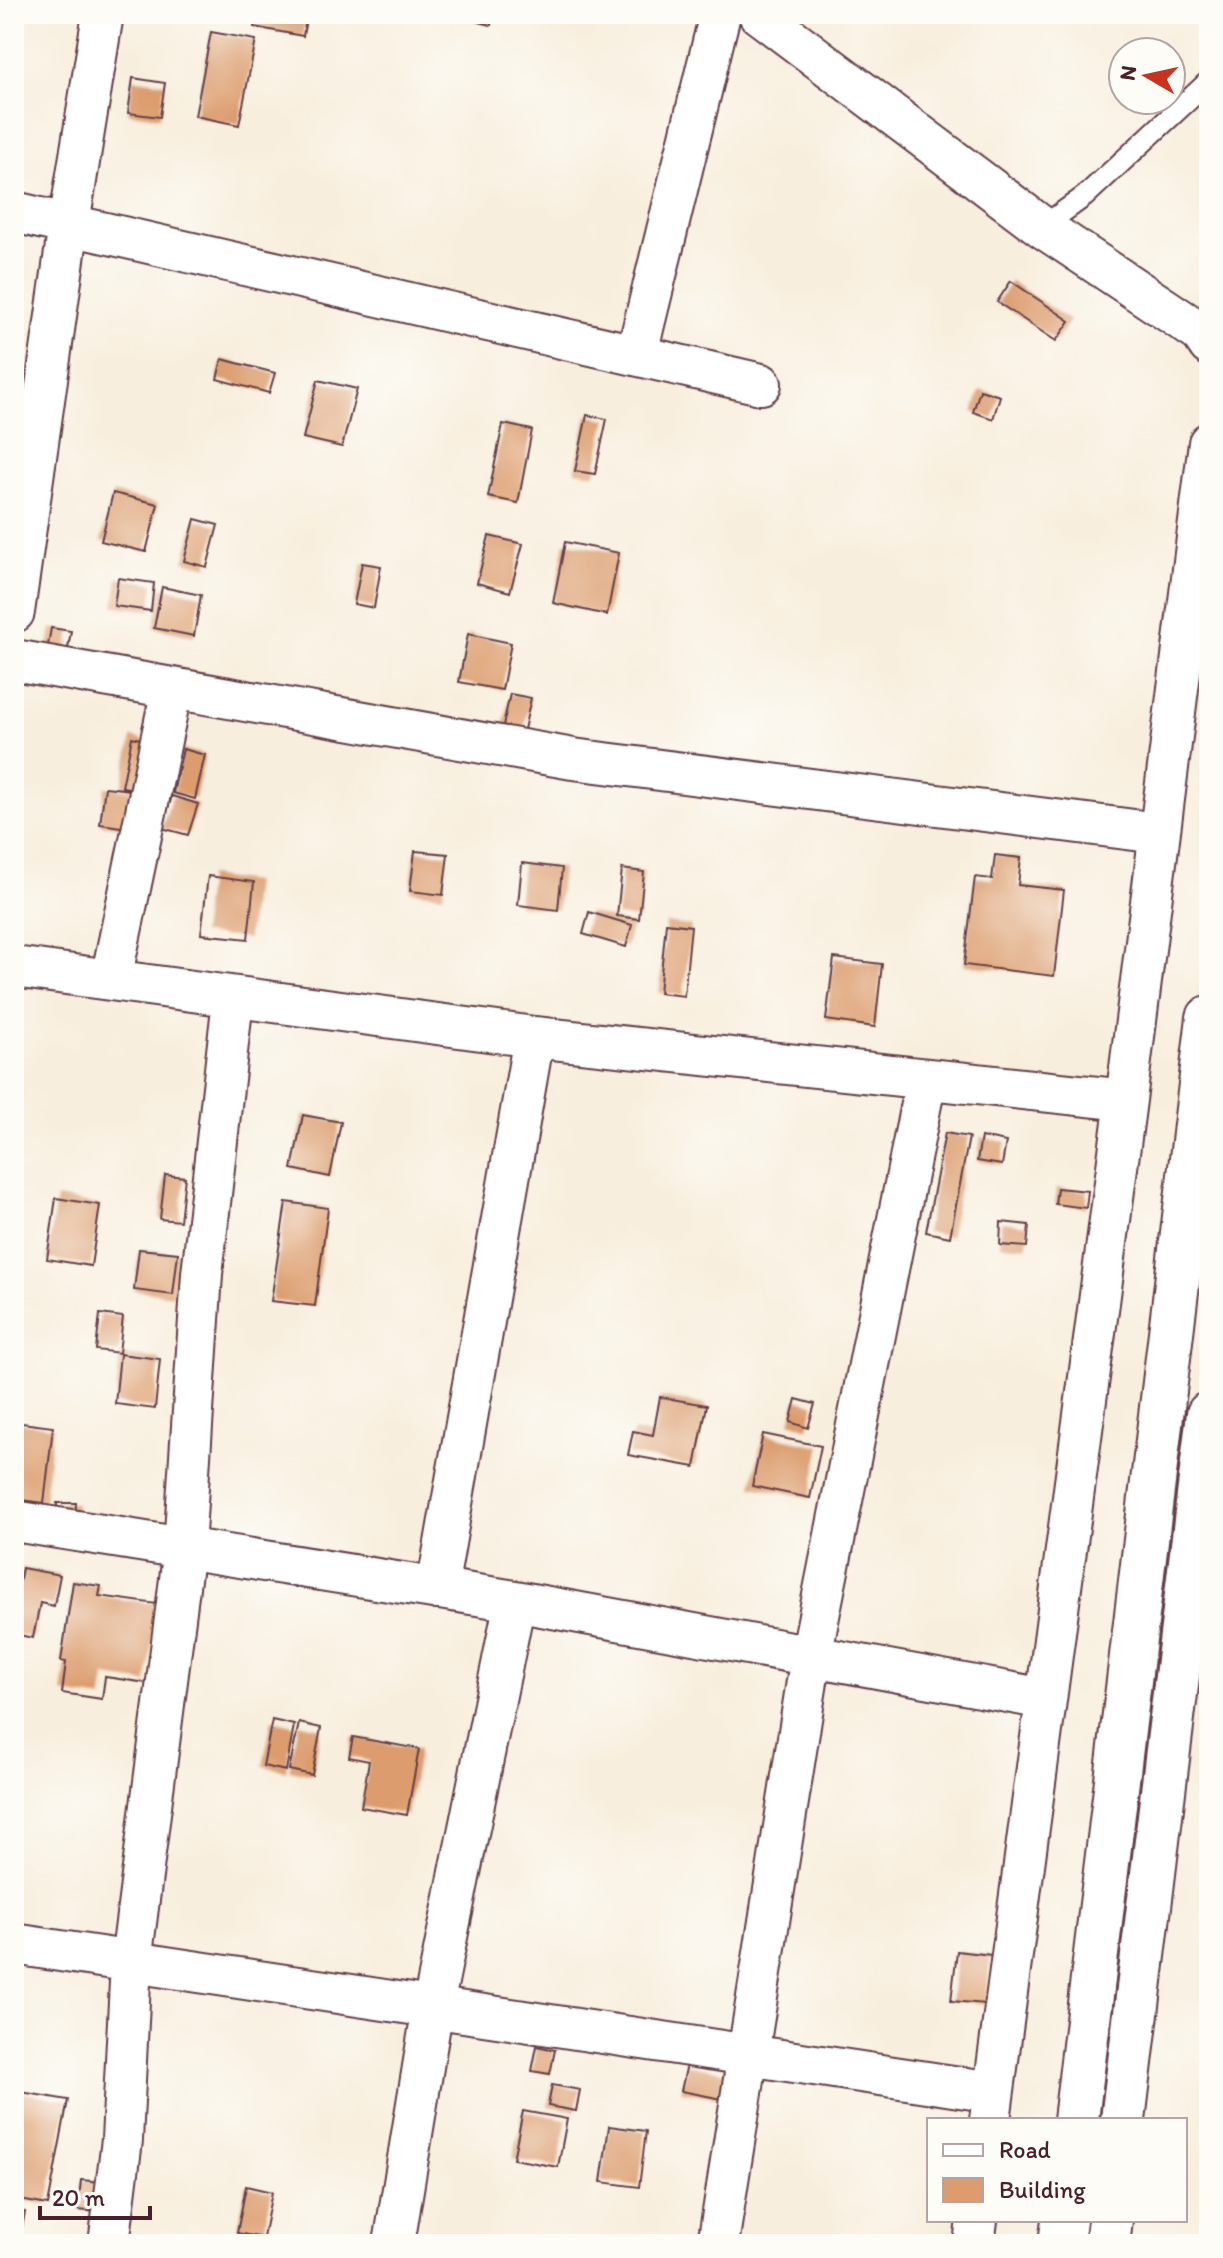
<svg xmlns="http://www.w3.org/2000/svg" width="1223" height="2258" font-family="Itim,sans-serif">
  <rect width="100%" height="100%" fill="#fdfcf7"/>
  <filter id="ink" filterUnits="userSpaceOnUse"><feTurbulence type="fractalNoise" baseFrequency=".0125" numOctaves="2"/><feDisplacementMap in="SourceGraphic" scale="16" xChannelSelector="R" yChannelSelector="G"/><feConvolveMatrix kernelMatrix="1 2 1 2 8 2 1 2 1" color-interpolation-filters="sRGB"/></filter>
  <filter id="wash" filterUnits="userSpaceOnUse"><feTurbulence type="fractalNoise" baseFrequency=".006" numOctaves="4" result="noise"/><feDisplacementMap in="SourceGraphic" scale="32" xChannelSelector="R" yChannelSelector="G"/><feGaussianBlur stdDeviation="1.8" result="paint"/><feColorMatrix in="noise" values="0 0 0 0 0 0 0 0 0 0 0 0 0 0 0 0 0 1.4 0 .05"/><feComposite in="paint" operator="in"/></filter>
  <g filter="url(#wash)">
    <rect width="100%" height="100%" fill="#f8eedd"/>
    <g id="blocks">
      <path fill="#dc9c6d" d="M256,14h51l-4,22 -49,-9z
        M448,14h45l-2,11z
        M211,32l45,8 -17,85 -44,-9z
        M133,78l32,5 -5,34 -32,-4z
        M1011,281l59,40 -14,20 -59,-39z
        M222,359l53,14 -6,20 -52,-14z
        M318,380l39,9 -15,58 -39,-9z
        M980,390l20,6 -7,23 -20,-7z
        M587,415l20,4 -12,55 -20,-3z
        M503,424l29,6 -14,73 -30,-6z
        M113,493l45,11 -12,48 -45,-11z
        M195,519l23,6 -11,42 -23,-6z
        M489,536l34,8 -13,48 -33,-9z
        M565,542l54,11 -12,62 -54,-12z
        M362,563l19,3 -7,42 -20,-4z
        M118,578l36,5 -3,28 -37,-5z
        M162,587l39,8 -7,41 -40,-8z
        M51,628l20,3 -4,23 -20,-3z
        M468,634l43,9 -9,47 -43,-8z
        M510,694l21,4 -8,36 -21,-4z
        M132,737l19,5 -9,48 -20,-3z
        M183,749l22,6 -10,44 -22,-6z
        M105,787l35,4 -5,38 -35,-5z
        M172,796l26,8 -10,31 -26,-7z
        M415,851l33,3 -5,41 -33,-4z
        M995,855l26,3 -3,27 46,5 -10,86 -90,-11 11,-88 17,2z
        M522,863l40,5 -4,42 -40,-5z
        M622,869l22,3 -5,47 -22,-3z
        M208,876l46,6 -6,57 -47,-5z
        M589,912l43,13 -6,22 -43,-13z
        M666,923l25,3 -7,70 -25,-3z
        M834,958l48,6 -7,63 -49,-7z
        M303,1115l38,7 -11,55 -38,-8z
        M945,1133l24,4 -19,100 -24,-5z
        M981,1137l25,5 -4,23 -25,-4z
        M165,1175l20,2 -5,44 -20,-2z
        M1057,1188l31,3 -2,17 -31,-4z
        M56,1198l44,7 -9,61 -44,-7z
        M286,1202l42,6 -13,98 -44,-5z
        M1001,1222l28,3 -2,22 -27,-2z
        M139,1249l39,4 -5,42 -39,-5z
        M100,1314l23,3 -4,36 -23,-3z
        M120,1354l40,5 -5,50 -40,-5z
        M660,1397l47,8 -12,62 -67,-12 5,-24 20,4z
        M796,1399l19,5 -7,24 -18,-6z
        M14,1422l39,5 -9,76 -30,-4z
        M763,1434l58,12 -11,52 -58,-12z
        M57,1503h19l-1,21h-19z
        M22,1568l38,7 -6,31 -14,-3 -7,35 -19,-4v-26z
        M73,1582l28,4 -2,10 58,8 -10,79 -42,-6 -3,22 -40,-6 4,-31 -5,-1z
        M272,1720l22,5 -8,46 -23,-5z
        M299,1723l22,5 -9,47 -23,-5z
        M353,1737l66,12 -12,66 -46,-8 8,-46 -20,-4z
        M957,1951l34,4 -5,49 -35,-3z
        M537,2046l18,4 -5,24 -18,-3z
        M687,2064l51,10 -5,27 -52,-10z
        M552,2085l28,5 -4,21 -28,-5z
        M21,2092l47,8 -20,105 -34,-6v-67z
        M523,2111l44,8 -9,48 -45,-8z
        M609,2126l37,5 -7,56 -38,-5z
        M81,2180l20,2 -3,30 -20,-2z
        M246,2186l26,6 -9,46 -26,-5z
        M14,2210l11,2 -6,32h-5z"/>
    </g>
  </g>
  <g filter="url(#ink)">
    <use href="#blocks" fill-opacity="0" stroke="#643e46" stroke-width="2"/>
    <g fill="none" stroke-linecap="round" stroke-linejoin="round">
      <g stroke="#643e46" stroke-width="24">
        <path id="lane" d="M1042,227l43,-31 124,-115"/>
      </g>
      <g stroke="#643e46" stroke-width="44">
        <path id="street" d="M759,14l283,213 159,106 8,12
          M14,212l747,172
          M637,353l83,-339
          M14,612l55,-388 34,-210
          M14,660l559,99 585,74
          M14,967l520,70 592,63
          M111,979l61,-291
          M14,1521l501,80 530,98
          M437,1589l97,-552
          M14,1944l979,148
          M990,2120l136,-1020 83,-657
          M109,2244l13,-104 9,-178 53,-414 18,-274 31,-275
          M394,2244l39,-238 82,-405
          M718,2244l93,-588 115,-577
          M974,2244l3,-24"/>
      </g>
      <g stroke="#643e46" stroke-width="48">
        <path id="highway" d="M1076,2120l133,-1102
          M1123,2120l86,-706
          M1061,2244l3,-24
          M1107,2244l3,-24"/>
      </g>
      <use href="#lane" stroke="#fff" stroke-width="20"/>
      <use href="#street" stroke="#fff" stroke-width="40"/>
      <use href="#highway" stroke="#fff" stroke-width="44"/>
    </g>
  </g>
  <rect width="1223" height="2258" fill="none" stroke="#fdfcf7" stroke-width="48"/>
  <rect x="927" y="2118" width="260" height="104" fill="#fdfcf7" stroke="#b5a4a5" stroke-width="2"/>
  <rect x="943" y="2144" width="40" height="12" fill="#ffffff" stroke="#b5a4a5" stroke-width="2"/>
  <text x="999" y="2158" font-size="24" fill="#4a1f2b">Road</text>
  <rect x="943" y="2178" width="40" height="24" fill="#dc9c6d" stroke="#b5a4a5" stroke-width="2"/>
  <text x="999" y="2198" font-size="24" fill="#4a1f2b">Building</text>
  <g transform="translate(1147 76) rotate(279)"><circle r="38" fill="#fdfcf7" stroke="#b5a4a5" stroke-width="2"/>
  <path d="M0-6L14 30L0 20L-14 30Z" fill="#c8321e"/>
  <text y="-12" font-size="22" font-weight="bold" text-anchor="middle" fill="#4a1f2b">N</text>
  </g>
  <path d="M40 2206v12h110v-12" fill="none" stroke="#4a1f2b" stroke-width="4"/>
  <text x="52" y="2206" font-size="24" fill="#4a1f2b" stroke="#fdfcf7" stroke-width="6" paint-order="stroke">20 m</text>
</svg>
